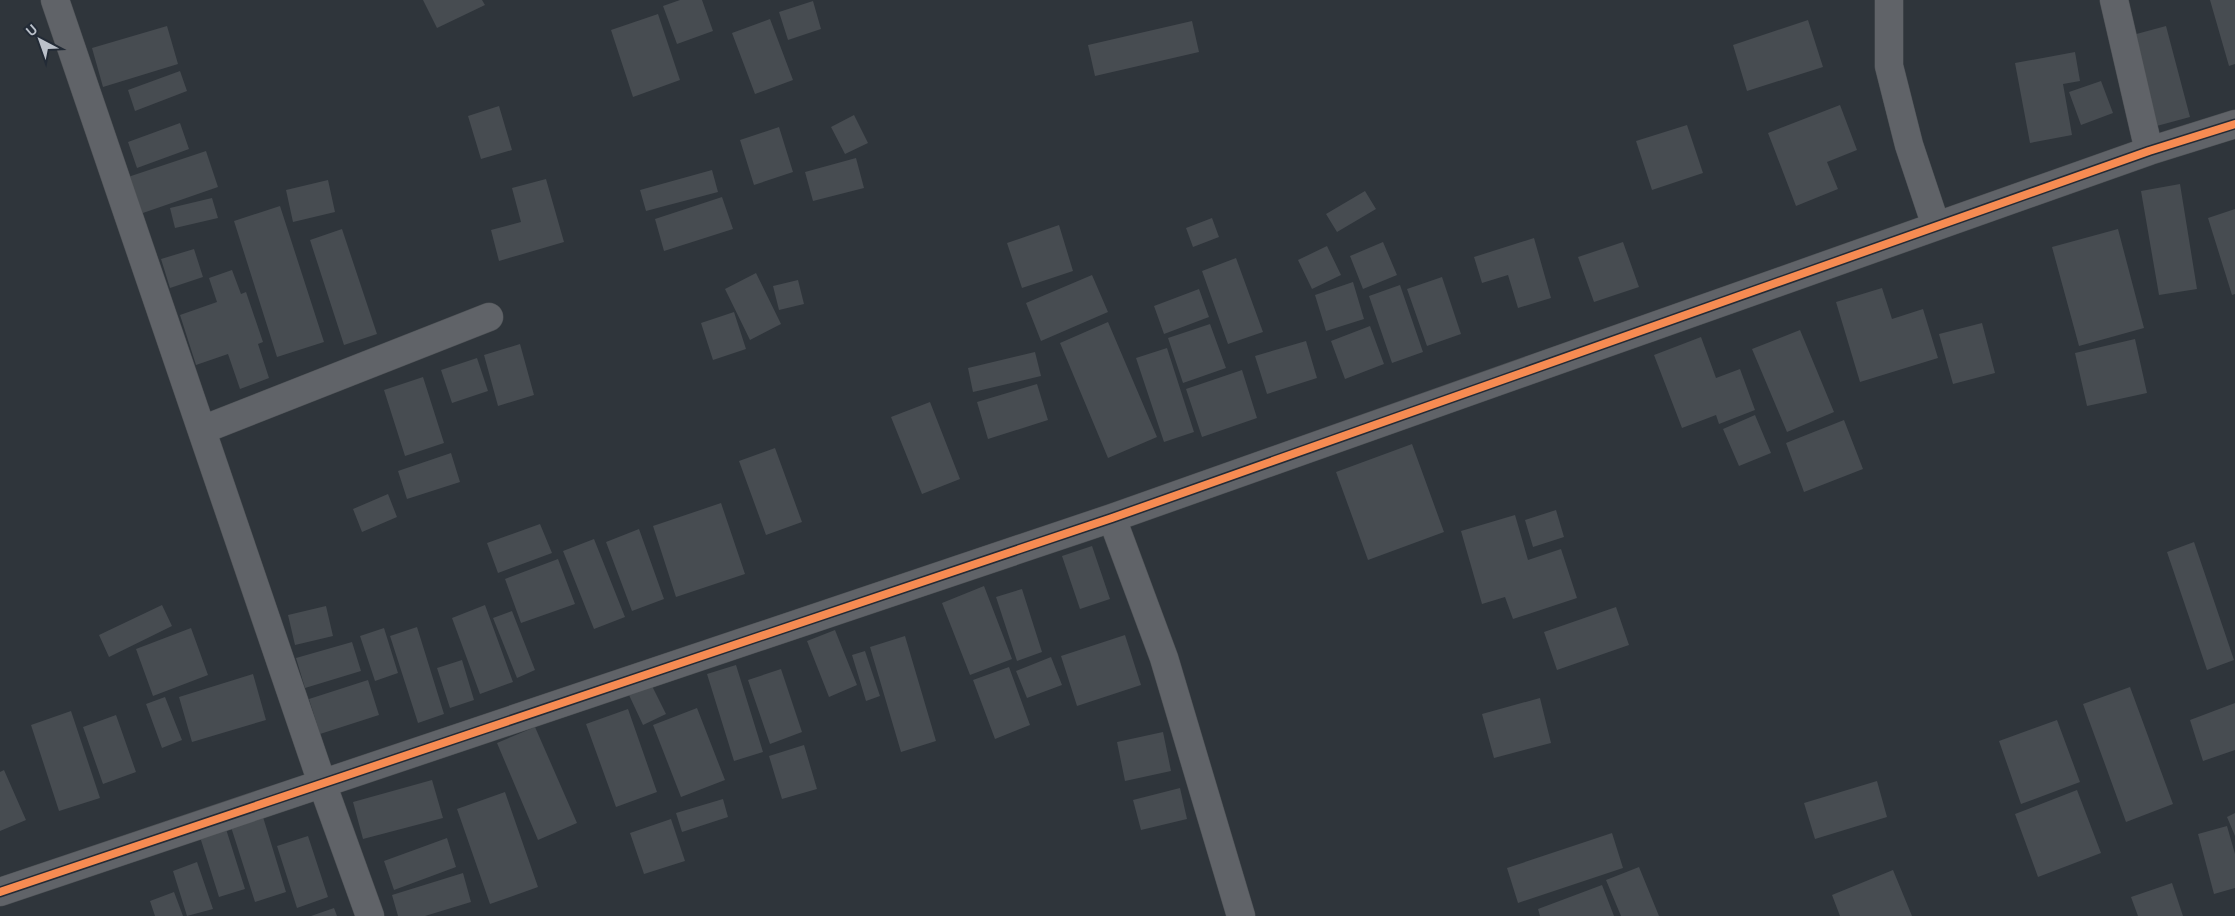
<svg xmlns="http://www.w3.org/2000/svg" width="2235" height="916" font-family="'Space Grotesk',sans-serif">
  <rect width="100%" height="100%" fill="#2f353b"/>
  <path fill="#474c51" d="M423,0h59l3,5 -48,23z
    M680,0h22l11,31 -36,13 -14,-38z
    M2210,0h25v64l-6,2z
    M813,1l8,28 -33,11 -9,-28z
    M658,14l22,66 -47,17 -22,-67z
    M770,19l23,61 -38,14 -23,-61z
    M1808,20l15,47 -76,24 -14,-46z
    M1192,21l7,31 -104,24 -7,-31z
    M167,26l11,38 -75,23 -11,-39z
    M2166,26l24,91 -37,10 -24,-91z
    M2075,52l5,29 -17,3 9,51 -42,8 -15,-80z
    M180,71l7,20 -52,20 -7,-21z
    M2101,81l12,32 -32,12 -12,-33z
    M1840,105l17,45 -30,12 11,27 -42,17 -28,-73z
    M499,106l13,44 -31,9 -13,-43z
    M854,115l14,28 -23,11 -14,-27z
    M180,123l9,26 -52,19 -9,-26z
    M1687,125l16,48 -51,17 -16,-49z
    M779,127l14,45 -39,13 -14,-45z
    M206,151l12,36 -78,27 -12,-37z
    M856,158l8,30 -51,13 -8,-29z
    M712,170l6,22 -72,19 -6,-21z
    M546,179l18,63 -65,19 -8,-31 30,-8 -9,-34z
    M328,180l7,32 -42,10 -7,-32z
    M2180,184l17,105 -38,6 -18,-104z
    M1365,191l11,18 -39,23 -11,-18z
    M722,197l11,32 -69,22 -9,-32z
    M212,198l6,20 -43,10 -5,-20z
    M280,206l44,136 -47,15 -43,-136z
    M2235,209v85l-3,1 -24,-77z
    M1212,218l7,19 -26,10 -7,-19z
    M1059,225l14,46 -51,17 -15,-45z
    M342,229l35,105 -33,11 -34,-105z
    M2118,229l26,99 -65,18 -27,-99z
    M1534,238l17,60 -33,10 -10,-33 -26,8 -8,-26z
    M1383,242l14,33 -34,14 -13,-33z
    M1623,242l16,45 -45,15 -16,-45z
    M1327,246l14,29 -29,14 -14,-29z
    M194,249l9,28 -33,11 -9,-29z
    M1236,258l27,74 -35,12 -26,-73z
    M232,270l9,24 5,-2 17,50 -5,2 11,34 -29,11 -12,-35 -32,11 -16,-50 37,-13 -8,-24z
    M756,273l25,51 -31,16 -25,-51z
    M1092,275l16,37 -67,29 -15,-38z
    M1442,277l19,57 -34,12 -20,-57z
    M798,280l6,24 -25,6 -6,-24z
    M1353,282l11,37 -38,12 -11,-36z
    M1400,285l23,67 -31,11 -23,-67z
    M1882,288l10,31 31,-10 15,49 -78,24 -24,-80z
    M1199,289l10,28 -45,17 -10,-28z
    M734,312l12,37 -33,11 -12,-37z
    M1108,322l49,115 -49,21 -48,-115z
    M1982,323l13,50 -42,11 -14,-50z
    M1210,324l16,44 -43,15 -15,-45z
    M1370,326l14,38 -39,15 -14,-38z
    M1800,330l34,82 -47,20 -35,-83z
    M1701,337l15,41 24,-9 15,41 -36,14 -3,-9 -34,13 -28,-73z
    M2135,339l12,54 -60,13 -12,-53z
    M1306,341l11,37 -50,16 -12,-38z
    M520,344l14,51 -36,11 -14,-51z
    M1167,348l27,84 -30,10 -28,-84z
    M1035,352l6,24 -68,16 -5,-24z
    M477,358l11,33 -36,12 -11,-33z
    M1242,370l15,48 -55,19 -16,-48z
    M423,377l21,66 -39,13 -21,-66z
    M1037,384l11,36 -60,19 -11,-37z
    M930,402l30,77 -38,15 -31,-77z
    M1755,415l16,38 -32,13 -16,-37z
    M1844,420l19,49 -59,23 -18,-49z
    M1412,444l32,88 -76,28 -32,-88z
    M775,448l27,74 -36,13 -27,-74z
    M451,453l9,29 -53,17 -9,-28z
    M388,494l9,23 -35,15 -9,-23z
    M721,503l24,71 -69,23 -23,-71z
    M1556,510l8,27 -31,10 -8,-27z
    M1515,515l13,45 33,-11 16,49 -64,21 -8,-22 -23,7 -21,-73z
    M540,524l12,29 -54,20 -11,-30z
    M639,529l25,70 -32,12 -26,-69z
    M594,539l31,78 -31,12 -31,-78z
    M2194,542l40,118 -27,10 -40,-118z
    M1092,546l18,53 -30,10 -18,-53z
    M558,559l17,45 -54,19 -16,-44z
    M984,586l28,73 -42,16 -28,-72z
    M1022,589l20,63 -25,9 -21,-64z
    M162,605l10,21 -63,31 -10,-22z
    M485,605l28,77 -33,12 -28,-76z
    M326,606l7,30 -38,9 -7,-30z
    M1616,607l13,38 -72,25 -13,-38z
    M512,611l23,59 -18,8 -24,-60z
    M417,627l27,87 -26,9 -28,-87z
    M191,628l17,47 -55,21 -17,-47z
    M384,628l14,45 -23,8 -15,-45z
    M835,630l22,55 -28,12 -22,-56z
    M1125,635l16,50 -64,21 -16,-50z
    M905,636l31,105 -35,11 -31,-105z
    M352,642l9,29 -56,17 -9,-30z
    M865,651l15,45 -14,5 -14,-46z
    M1051,657l11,28 -35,13 -11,-27z
    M462,660l12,40 -24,8 -13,-40z
    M736,665l27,87 -29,9 -27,-87z
    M1009,667l21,58 -35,14 -22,-59z
    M781,669l21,63 -32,12 -22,-64z
    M253,674l13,46 -74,22 -13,-45z
    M368,680l11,35 -59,19 -11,-35z
    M651,684l15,30 -23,11 -14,-30z
    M2130,687l43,117 -47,18 -43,-118z
    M165,697l17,43 -20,8 -16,-44z
    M1540,698l11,45 -57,15 -12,-44z
    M2235,703v47l-32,11 -13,-41z
    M697,708l28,72 -44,17 -28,-72z
    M628,709l29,83 -41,15 -30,-83z
    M71,711l29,87 -41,13 -28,-86z
    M116,715l20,57 -33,12 -20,-57z
    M2057,720l23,62 -59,22 -22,-63z
    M535,727l42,96 -39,17 -41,-97z
    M1163,732l8,39 -46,10 -8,-39z
    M804,745l13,44 -35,10 -13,-43z
    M4,770l22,50 -26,11v-59z
    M432,780l11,38 -80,21 -10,-37z
    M1877,781l10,36 -72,22 -11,-36z
    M1180,788l7,31 -46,11 -8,-30z
    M2077,790l24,63 -63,24 -23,-63z
    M505,792l33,95 -48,17 -33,-95z
    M723,799l5,18 -46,15 -6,-19z
    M2235,813v23l-8,-19z
    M263,817l23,75 -31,10 -24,-75z
    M671,819l14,42 -41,13 -14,-41z
    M2227,826l8,28v34l-21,6 -16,-60z
    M226,829l19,60 -26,8 -19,-60z
    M1612,833l11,35 -105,35 -11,-35z
    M308,836l20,61 -31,11 -20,-62z
    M447,838l9,29 -62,23 -10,-29z
    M197,862l16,47 -26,7 -14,-45z
    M1639,867l20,49h-38l-15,-36z
    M1893,870l19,46h-72l-8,-21z
    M463,873l8,29 -46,14h-27l-6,-21z
    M2172,883l11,33h-45l-7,-19z
    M1602,885l12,31h-74l-2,-7z
    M174,892l9,24h-28l-5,-15z
    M334,908l3,8h-26z"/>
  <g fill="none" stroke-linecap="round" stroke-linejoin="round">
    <g stroke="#4d5155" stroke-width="29">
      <path id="minor" d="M55,0l267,783 48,133
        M1889,0v66l20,79 27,81
        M2114,0l35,151
        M202,430l287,-113
        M1112,518l52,140 77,258
        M0,892l1112,-374 1037,-367 86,-27"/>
    </g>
    <use href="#minor" stroke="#606368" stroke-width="28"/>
    <g stroke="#232b36" stroke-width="11">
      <path id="cycleway" d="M0,892l1112,-374 1037,-367 86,-27"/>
    </g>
    <use href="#cycleway" stroke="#f68b52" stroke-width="8"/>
  </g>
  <g transform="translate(40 40) rotate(319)" stroke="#232b36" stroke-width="4" paint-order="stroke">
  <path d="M0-4L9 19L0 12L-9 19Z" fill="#bbc1ca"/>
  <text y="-8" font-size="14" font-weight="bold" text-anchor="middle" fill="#bbc1ca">U</text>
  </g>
</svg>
